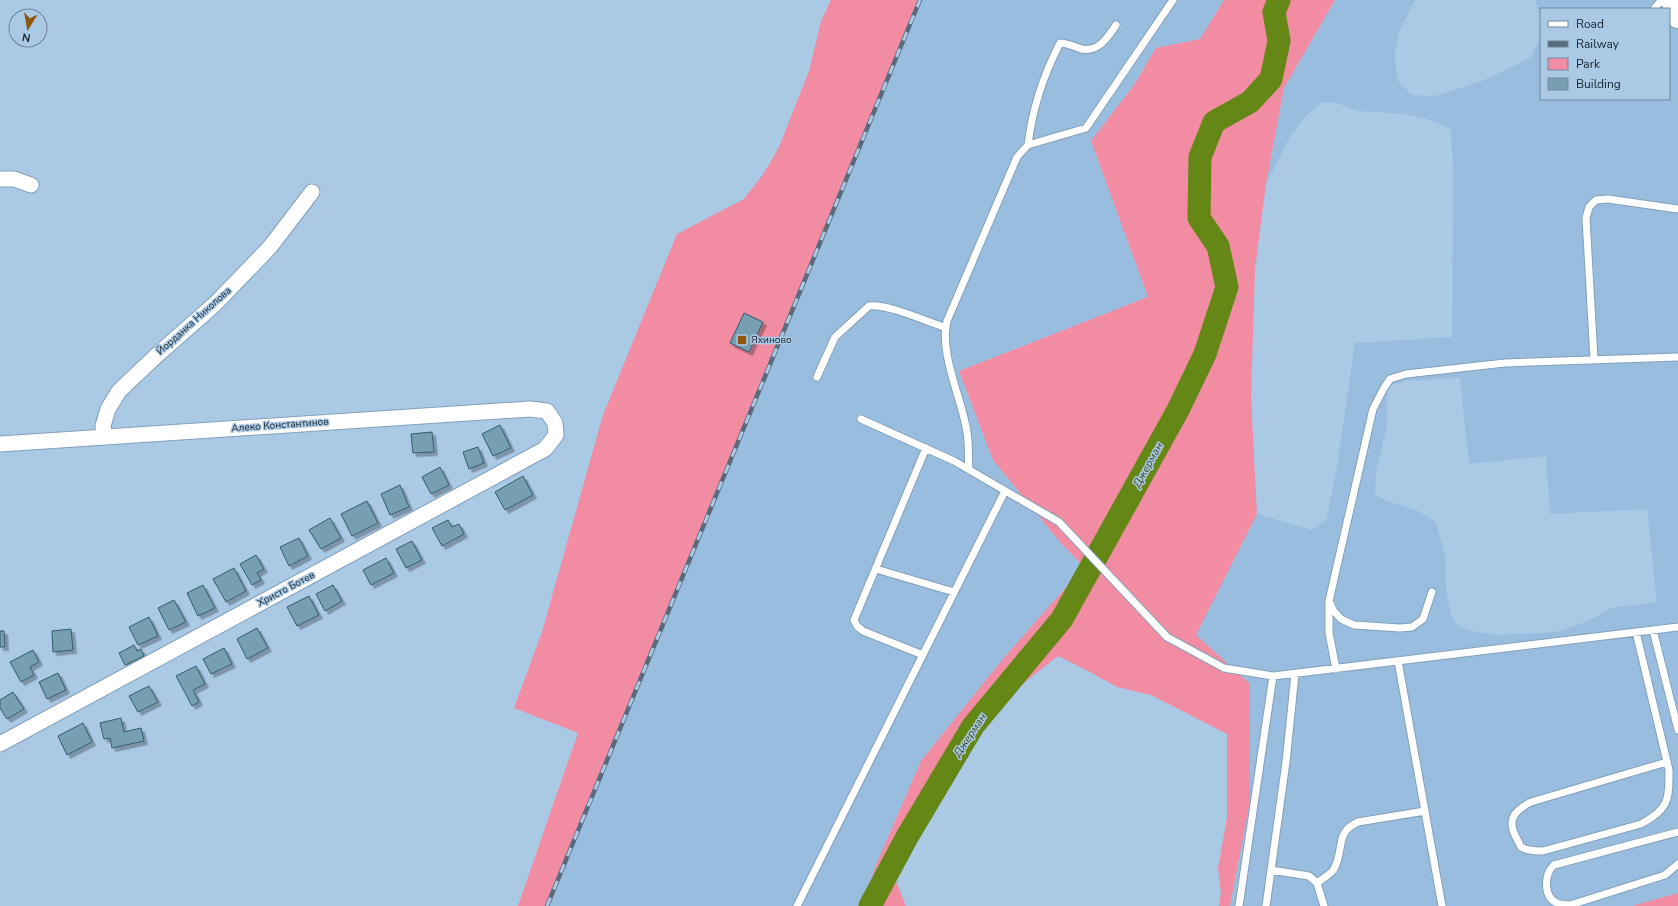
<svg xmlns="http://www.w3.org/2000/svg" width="1678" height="906" font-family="'Nunito Sans',sans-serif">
  <defs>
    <filter id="shadow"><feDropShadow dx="3.5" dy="3.5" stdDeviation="0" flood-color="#0004"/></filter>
  </defs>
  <rect width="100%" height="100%" fill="#aac9e5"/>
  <path fill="#99bdde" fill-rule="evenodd" d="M920,0h304l-24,39 -44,9 -22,37 -43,56 57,156 -189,74 34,89 66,81 25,26 -82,93 -81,101 -45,104 -14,41h-314l32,-81z
    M1335,0h80l-17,34 -3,21 2,25 15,15 23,1 45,-14 50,-24 9,-17 1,-24 -5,-17h133l10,27v866l-46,13h-402l20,-105 -55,-165 62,-122 55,16 15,-11 11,-58 17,-118 97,-6 1,-163 -2,-45 -24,-10 -22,-5 -48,-3 -20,-8 -14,-1 -17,14 -17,22 -23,46 18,-96zM1541,9h128v90h-128zM1460,378l9,86 77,-8 4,58 97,-5 10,93 -47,6 -14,9 -18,8 -22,7 -59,3 -25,-4 -12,-4 -9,-11 -5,-27v-29l-10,-38 -20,-12 -29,-9 -12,-6 1,-22 11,-48v-24l2,-15 17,-5z"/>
  <path fill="#f18ca2" d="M831,0h89l-340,825 -32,81h-30l60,-173 -64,-25 28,-76 61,-217 74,-181 67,-35 20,-26 15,-26 30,-76 12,-50z
    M1224,0h111l-51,88 -18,96 -11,86 -4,126 6,118 -61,121 54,49v117l-20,105h-11l2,-13 -3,-25 9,-50v-84l-76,-39 -34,-8 -29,-16 -30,-15 -33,26 -53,57 -81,130 15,37h-44l14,-41 45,-104 81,-101 82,-93 -25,-26 -66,-81 -34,-89 189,-74 -57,-156 43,-56 22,-37 44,-9z
    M1678,893v13h-46z"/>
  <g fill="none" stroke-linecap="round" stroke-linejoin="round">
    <path stroke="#648716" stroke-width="23" d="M870,906l37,-69 66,-111 89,-107 116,-209 27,-56 22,-67 -9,-41 -19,-28 1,-61 14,-35 36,-20 21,-23 8,-38 -5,-29 5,-12"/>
  </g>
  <path fill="#769fb1" stroke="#335a6a" filter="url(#shadow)" d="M744,313l19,9 -14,30 -19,-9z
    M500,425l11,23 -18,8 -11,-22z
    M432,432l2,20 -21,1 -2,-19z
    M478,447l6,16 -15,6 -6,-17z
    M440,467l9,18 -18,9 -9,-17z
    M523,476l10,19 -28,15 -10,-18z
    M400,485l9,22 -19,8 -9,-21z
    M367,501l11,22 -26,13 -11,-22z
    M330,518l11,20 -20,11 -12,-19z
    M448,520l4,7 7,-3 5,10 -22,12 -10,-18z
    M299,538l9,18 -19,10 -9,-19z
    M412,541l10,19 -16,8 -10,-19z
    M256,555l8,14 -7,4 4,7 -9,5 -12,-21z
    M386,558l8,15 -23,12 -8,-15z
    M234,568l12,23 -20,11 -13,-23z
    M203,585l12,23 -17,8 -11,-23z
    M333,585l9,16 -17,10 -9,-17z
    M309,596l10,19 -22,11 -10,-19z
    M174,600l12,22 -17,8 -11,-22z
    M149,617l9,19 -20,9 -9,-18z
    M257,628l11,20 -21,11 -10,-20z
    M71,629l2,21 -20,2 -1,-21z
    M0,631h4l1,16h-5z
    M134,645l3,6 4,-2 3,7 -19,9 -6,-12z
    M224,648l8,16 -21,10 -8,-15z
    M33,650l6,12 -9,5 4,8 -13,7 -11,-20z
    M196,666l9,18 -12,6 6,12 -7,4 -16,-30z
    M58,673l8,17 -19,9 -8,-17z
    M149,686l9,16 -20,10 -9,-16z
    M13,692l11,17 -17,10 -7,-11v-8z
    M121,718l3,14 17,-4 3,13 -32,7 -2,-10 -6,1 -4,-16z
    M83,723l9,19 -25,13 -9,-19z"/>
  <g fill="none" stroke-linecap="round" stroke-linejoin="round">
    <g stroke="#83a0bb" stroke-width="9">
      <path id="lane" d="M1654,9l5,-6 10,-3
        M1028,145c4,-34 16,-71 32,-102 8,0 14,4 22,6 17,3 26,-12 34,-24
        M1594,359l-8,-141 3,-11 7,-7 12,-1 70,10
        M817,377l18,-40 34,-31c19,-2 57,15 77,22
        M861,419l93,42 105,61 108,115 57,31 49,8 405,-49
        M969,469c-1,-12 0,-25 -2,-37 -5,-33 -28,-78 -20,-111l70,-164 11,-12 58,-17 87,-128
        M876,569l78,23
        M1330,603l3,7 8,9 13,6 46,3 12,-1 11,-8 9,-27
        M1653,630l25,100
        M1636,632l33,138c0,30 0,39 -28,54l-98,27c-7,0 -16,0 -22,-4 -1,-2 -3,-6 -4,-8 -11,-19 -3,-28 14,-37l136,-40
        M923,655l-60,-24 -6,-5 -3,-6 72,-172
        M1398,661l44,245
        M1336,669l-7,-36v-32l44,-192 11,-21 6,-9 16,-5 99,-11 173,-6
        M1678,832l-124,33c-10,9 -11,32 3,38 4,2 9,2 13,2l95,-30 13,-11
        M1271,870l38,6 8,7 7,23
        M1317,883c5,-4 14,-9 17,-14 11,-20 0,-36 24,-47l67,-11
        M797,906l208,-415
        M1239,906l34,-230
        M1266,906l20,-144 9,-88"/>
    </g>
    <g stroke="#83a0bb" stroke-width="17">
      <path id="street" d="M0,179h14l17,6
        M104,437l-1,-11 5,-17 11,-18 38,-36 58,-51 55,-57 42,-55
        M0,444l530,-35 17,2 8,12 1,12 -11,14 -545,295"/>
    </g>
    <g stroke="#83a0bb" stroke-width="24">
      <path id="primary" d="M1672,0l6,17"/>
    </g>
    <use href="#lane" stroke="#fff" stroke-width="7"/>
    <use href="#street" stroke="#fff" stroke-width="15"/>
    <use href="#primary" stroke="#fff" stroke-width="22"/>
    <g stroke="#576b7d" stroke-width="4.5">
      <path id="rail" d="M547,906l373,-906"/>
    </g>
    <use href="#rail" stroke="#aac9e5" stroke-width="3" stroke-dasharray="9" stroke-linecap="butt"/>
  </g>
  <rect fill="#8d560a" stroke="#aac9e5" stroke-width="1.5" x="737" y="335" width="10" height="10" rx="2"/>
  <g text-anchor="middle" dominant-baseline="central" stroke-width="3" stroke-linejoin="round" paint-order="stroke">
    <g font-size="10" fill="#18242e" stroke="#aac9e5">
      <text transform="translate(194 321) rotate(-42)">Йорданка Николова</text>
      <text transform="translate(280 425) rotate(-4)">Алеко Константинов</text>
      <text transform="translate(286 589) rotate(-28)">Христо Ботев</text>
    </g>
    <g font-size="10" fill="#18242e" stroke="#aac9e5" text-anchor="start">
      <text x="751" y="340">Яхиново</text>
    </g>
    <g font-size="11" font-style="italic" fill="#3a4a20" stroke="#aac9e5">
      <text transform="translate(1148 465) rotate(-61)">Джерман</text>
      <text transform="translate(970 735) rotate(-56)">Джерман</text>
    </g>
  </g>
  <rect x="1540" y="8" width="130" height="92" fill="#aac9e5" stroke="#70879c"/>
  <rect x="1548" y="21" width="20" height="6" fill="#ffffff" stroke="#70879c"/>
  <text x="1576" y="28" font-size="12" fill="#18242e">Road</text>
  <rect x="1548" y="41" width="20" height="6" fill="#576b7d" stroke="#70879c"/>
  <text x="1576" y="48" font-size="12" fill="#18242e">Railway</text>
  <rect x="1548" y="58" width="20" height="12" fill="#f18ca2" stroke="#70879c"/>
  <text x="1576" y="68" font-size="12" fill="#18242e">Park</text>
  <rect x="1548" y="78" width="20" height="12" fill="#769fb1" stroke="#70879c"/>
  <text x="1576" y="88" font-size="12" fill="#18242e">Building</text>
  <g transform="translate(28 28) rotate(191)"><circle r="19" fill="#aac9e5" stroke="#70879c"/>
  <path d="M0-3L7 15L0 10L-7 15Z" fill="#8d560a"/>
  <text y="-6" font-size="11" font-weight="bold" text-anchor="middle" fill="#18242e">N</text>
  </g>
</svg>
